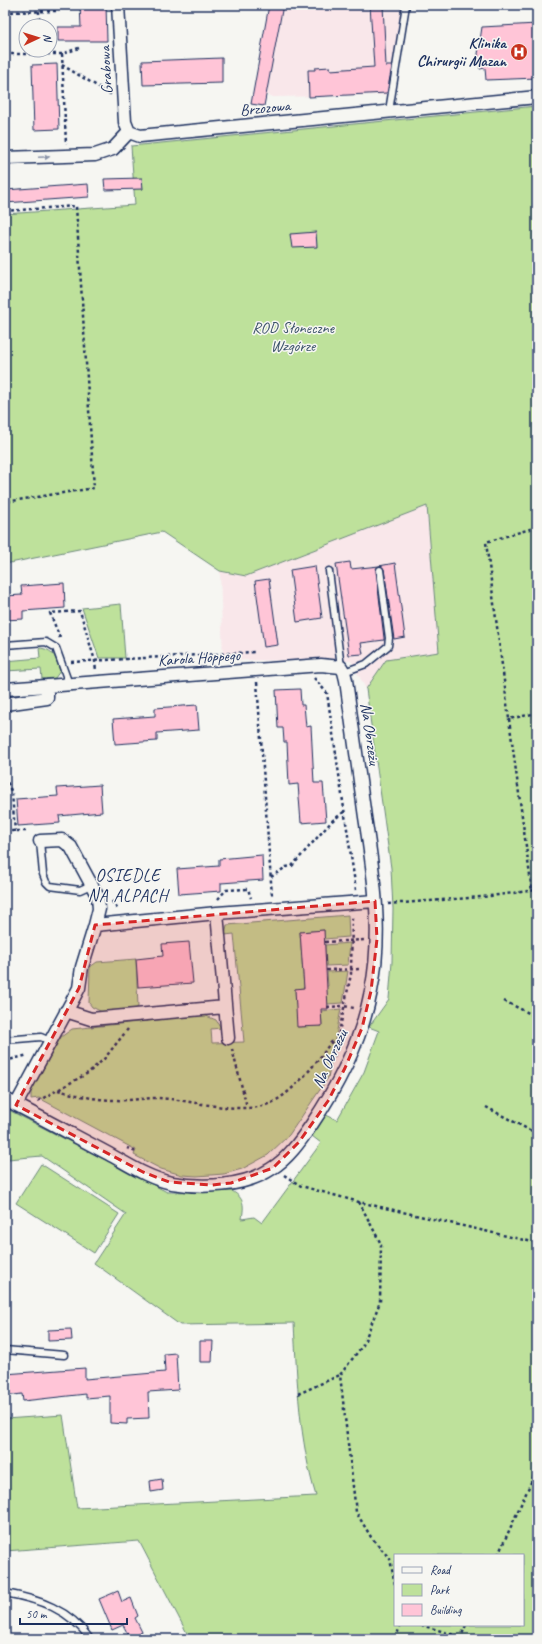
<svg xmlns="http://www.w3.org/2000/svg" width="542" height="1644" font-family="Caveat,sans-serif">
  <rect width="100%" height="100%" fill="#f6f6f2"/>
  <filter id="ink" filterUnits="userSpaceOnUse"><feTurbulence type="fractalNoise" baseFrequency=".025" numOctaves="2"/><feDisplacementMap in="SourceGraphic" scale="8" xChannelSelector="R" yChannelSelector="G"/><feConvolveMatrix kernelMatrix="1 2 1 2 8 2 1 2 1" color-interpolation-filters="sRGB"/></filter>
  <g filter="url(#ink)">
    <path fill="#f9e7ea" d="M282,5h121l-14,90 -116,2 -7,-3z
      M427,506l12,146 -53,8 -20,29 -15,-28 -128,-1 -3,-89 26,5z"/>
    <path fill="#bee19b" stroke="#6c887c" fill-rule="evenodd" d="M537,106v1533h-347l-51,-98 -134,10v-132l58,-4 14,93 239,-12c-17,-56 -19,-115 -22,-173l-114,2 -86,-62 32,-49 -84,-58 -34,3 -1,-50 160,83 65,-1c13,8 12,14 10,28l12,-2 8,6 59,-80 -9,-7 14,-21 11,5 27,-48 15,-41 -10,-4 20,-28 3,-37 1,-53 -2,-41 -25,-179 20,-29 53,-8 -12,-146 -181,70 -26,-5 -58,-39 -157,32v-350l130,-9 -4,-59zM395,1555h128v70h-128z
      M121,604l4,54h-26l-17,-50z
      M39,648c15,1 17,10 21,23l-5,7 -13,1 -1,-10 -36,2v-10l35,-3z
      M348,915l1,22 -25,2v-9l-24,2 4,56 -9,1 3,38 24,-1 -1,-15 20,-2 -13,69 -39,57 -21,20 -26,14 -18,5 -27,2 -15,-1 -21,-6 -27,-14 2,-5 -97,-52 -8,1v-8l30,-54 11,-8 132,-14 12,5 5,8 -10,1 1,14 32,-1 -10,-108 -9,1 2,-10z
      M350,943l-2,22 -22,1 -1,-21z
      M136,959l2,48 -3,2 -33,3 -10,-5 -3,-4 1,-36 7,-5z
      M348,971l-5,32 -16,1 -7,-17 8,-1 -1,-14z
      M41,1164l78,50 -25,39 -78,-50z"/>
    <path fill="#ffc5d7" stroke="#1b2f5e" d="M80,5h26l1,36h-49v-14h23z
      M269,5h14l-19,101 -13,-2z
      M370,5h13l3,61h6l-5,27 -78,4 -1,-27h7v-2l15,-1v3l44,-3z
      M537,24v54l-51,2 -1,-12 -5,1 -2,-15 4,-27z
      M222,58v25l-79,2 -1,-24z
      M57,64l2,65 -25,1 -2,-65z
      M142,178l1,11 -38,1 -1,-11z
      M88,184l1,13 -84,6v-13z
      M316,232l1,15 -25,1 -2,-14z
      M350,562l1,7 28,-3 -3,5 8,67v2l-23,3 2,11 -14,1 -13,-91z
      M395,563l10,74 -11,2 -10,-70 -5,-3z
      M315,566l7,52 -25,4 -7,-52z
      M269,579l9,66 -14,2 -9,-66z
      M64,583l1,25 -42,3v8l-18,1v-24l17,-1 -1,-9z
      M300,689l1,16h3l2,22 5,-1 3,57h9l3,38 -25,2 -3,-39 -9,1 -2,-43h-3l-1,-14h-5l-2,-38z
      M197,705l2,25 -42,3v8l-42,3 -2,-25 42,-3v-8z
      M100,785l2,27 -43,4 1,7 -42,3 -2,-27 42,-3 -1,-8z
      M262,855l1,25 -42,3v8l-42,3 -2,-25 42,-3v-7z
      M324,930l4,79h-7l1,17 -25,1 -2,-38 9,-1 -4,-56z
      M189,942l4,41 -55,4 -2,-28 27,-3 -1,-12z
      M71,1329l1,11 -24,1v-11z
      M200,1341h13l-1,21h-12z
      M176,1353l2,37 -30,2 1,26 -22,1v5l-17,-1v-27l-24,2v-4l-63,7 -1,-7 -17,2v-22l80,-6v11l80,-7 -1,-18z
      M162,1479l1,11 -12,2 -1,-11z
      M118,1591l4,11 9,-4 7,18 -3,2 7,14 -12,6 -7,-13 -11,5 -13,-31z"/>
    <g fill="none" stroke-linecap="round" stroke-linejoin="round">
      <g stroke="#1b2f5e" stroke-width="9">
        <path id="service" d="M389,111l17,-106
          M329,571l12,96
          M5,645l41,-3 10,6 13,36
          M344,672l22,-8 22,-18 1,-8 -9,-68
          M40,841l3,33 3,8 4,4 30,4 11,-5
          M5,1040l36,-3 9,4
          M5,1350l59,5
          M5,1593c33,6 65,16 85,46"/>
      </g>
      <g stroke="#1b2f5e" stroke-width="15">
        <path id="minor" d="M118,5l7,117 4,10
          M129,132l11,4 397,-39
          M5,158l90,-3 18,-6 16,-17
          M5,689l42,-3
          M5,704l42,-6v-12l274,-21 20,2 3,5 2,8c6,46 13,92 19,137 9,58 18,117 6,174 -9,48 -32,93 -59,133 -11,16 -24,35 -41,45 -27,18 -68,19 -99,14 -22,-4 -43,-18 -63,-29 -34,-18 -69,-37 -104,-55
          M40,841l22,-1 9,7 27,50 1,12 -4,16
          M217,913l11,125
          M66,1011l25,8 134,-12
          M16,1105l63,-117 3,-21 13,-42 122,-12 158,-12"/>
      </g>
      <path stroke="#1b2f5e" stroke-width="2.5" stroke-dasharray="3 3" stroke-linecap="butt" d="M39,11v15
        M5,12l53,-1
        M5,54h57l17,-6
        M62,54l4,90
        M62,65l50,30
        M5,211l71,-5 18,282 -89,14
        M537,527l-51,15 23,177 28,-6
        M60,638l-10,-25 30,-2 15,50 1,10
        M71,662l183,-10
        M314,678l13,15 29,197
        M257,682l15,214
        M509,719l23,172
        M5,777l7,16 3,39
        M5,831h24
        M271,877l15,-10 6,-1 40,-45 13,-10
        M218,899l8,-9 22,-1 3,9
        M112,901l6,9
        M388,904l94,-7 55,-7
        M325,942l39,-2
        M326,970l36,-1
        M504,1001l33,16
        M327,1007l17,-1 10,2
        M232,1049l15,58
        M334,1057l17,-83 1,-58
        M5,1061l23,-6
        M58,1090c17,5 38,10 57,10 14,1 28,-2 43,-2 32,1 88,20 117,3 20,-12 36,-32 50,-50 3,-5 6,-11 13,-11
        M38,1101l50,-28 16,-14 24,-30
        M486,1107l51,27
        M127,1148l7,3 -1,3
        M284,1175l17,11 58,16 178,41
        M359,1202l22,42 -1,58 -17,43 -23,30 16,137 15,25 19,22 5,26
        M298,1394l42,-19
        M498,1555l39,-86
        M421,1625l40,12
        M396,1639l4,-14
        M460,1639l6,-14"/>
      <use href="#service" stroke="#f6f6f2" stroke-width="6"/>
      <use href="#minor" stroke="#f6f6f2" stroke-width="12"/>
    </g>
    <defs><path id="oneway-solid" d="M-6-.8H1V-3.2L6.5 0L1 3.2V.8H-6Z"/></defs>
    <use fill="#8892a8" href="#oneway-solid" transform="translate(44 157) rotate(-2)"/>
  </g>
  <path fill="#d62828" fill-opacity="0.2" stroke="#d62828" stroke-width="3" stroke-dasharray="8 5" stroke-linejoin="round" d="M375,901l2,38 -6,52 -9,37 -17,40 -17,33 -29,41 -26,26 -42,15 -19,2 -43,-3 -26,-10 -127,-67 63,-117 16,-63z"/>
  <defs>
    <g id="hospital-disc" transform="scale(0.9)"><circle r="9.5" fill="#c8321e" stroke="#f6f6f2"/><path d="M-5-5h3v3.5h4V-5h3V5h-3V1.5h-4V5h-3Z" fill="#fff"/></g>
  </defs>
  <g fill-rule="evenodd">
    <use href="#hospital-disc" x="519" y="52"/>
  </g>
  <g text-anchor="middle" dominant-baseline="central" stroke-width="3" stroke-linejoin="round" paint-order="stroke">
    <g font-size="16" font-weight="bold" fill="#1b2f5e" stroke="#f6f6f2" text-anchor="end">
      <text x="506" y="43">Klinika<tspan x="506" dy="18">Chirurgii Mazan</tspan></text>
    </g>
    <g font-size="16" fill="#1b2f5e" stroke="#f6f6f2">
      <text transform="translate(106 70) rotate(-93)">Grabowa</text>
      <text transform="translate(265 108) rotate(-6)">Brzozowa</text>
      <text transform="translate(199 658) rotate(-4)">Karola Hoppego</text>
      <text transform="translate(370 734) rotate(82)">Na Obrzeżu</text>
      <text transform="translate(330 1059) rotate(-65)">Na Obrzeżu</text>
    </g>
    <g font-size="16" fill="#3c536a" stroke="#f6f6f2">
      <text x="293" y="328">ROD Słoneczne<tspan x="293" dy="18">Wzgórze</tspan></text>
    </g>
    <g font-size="17" letter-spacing="1" fill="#1b2f5e" stroke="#f6f6f2">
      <text x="128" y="875">OSIEDLE<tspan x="128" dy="20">NA ALPACH</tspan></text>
    </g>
  </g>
  <rect width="542" height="1644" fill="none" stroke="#f6f6f2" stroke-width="20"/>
  <rect x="10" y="10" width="522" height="1624" fill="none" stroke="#1b2f5e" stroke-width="1.5" filter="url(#ink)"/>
  <rect x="394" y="1554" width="130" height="72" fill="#f6f6f2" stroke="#9ea6b7"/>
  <rect x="402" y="1567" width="20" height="6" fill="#f6f6f2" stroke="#9ea6b7"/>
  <text x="430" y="1574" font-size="12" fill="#1b2f5e">Road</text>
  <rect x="402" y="1584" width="20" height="12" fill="#bee19b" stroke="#9ea6b7"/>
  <text x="430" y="1594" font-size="12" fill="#1b2f5e">Park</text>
  <rect x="402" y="1604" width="20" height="12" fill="#ffc5d7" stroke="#9ea6b7"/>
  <text x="430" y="1614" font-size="12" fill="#1b2f5e">Building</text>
  <g transform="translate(38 38) rotate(86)"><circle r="19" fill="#f6f6f2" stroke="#9ea6b7"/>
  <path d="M0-3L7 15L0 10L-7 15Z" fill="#c8321e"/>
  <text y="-6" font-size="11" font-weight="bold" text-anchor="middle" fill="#1b2f5e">N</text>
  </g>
  <path d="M20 1618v6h107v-6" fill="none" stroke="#1b2f5e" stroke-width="2"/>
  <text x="26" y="1618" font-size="12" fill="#1b2f5e" stroke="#f6f6f2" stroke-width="3" paint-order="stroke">50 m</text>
</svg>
